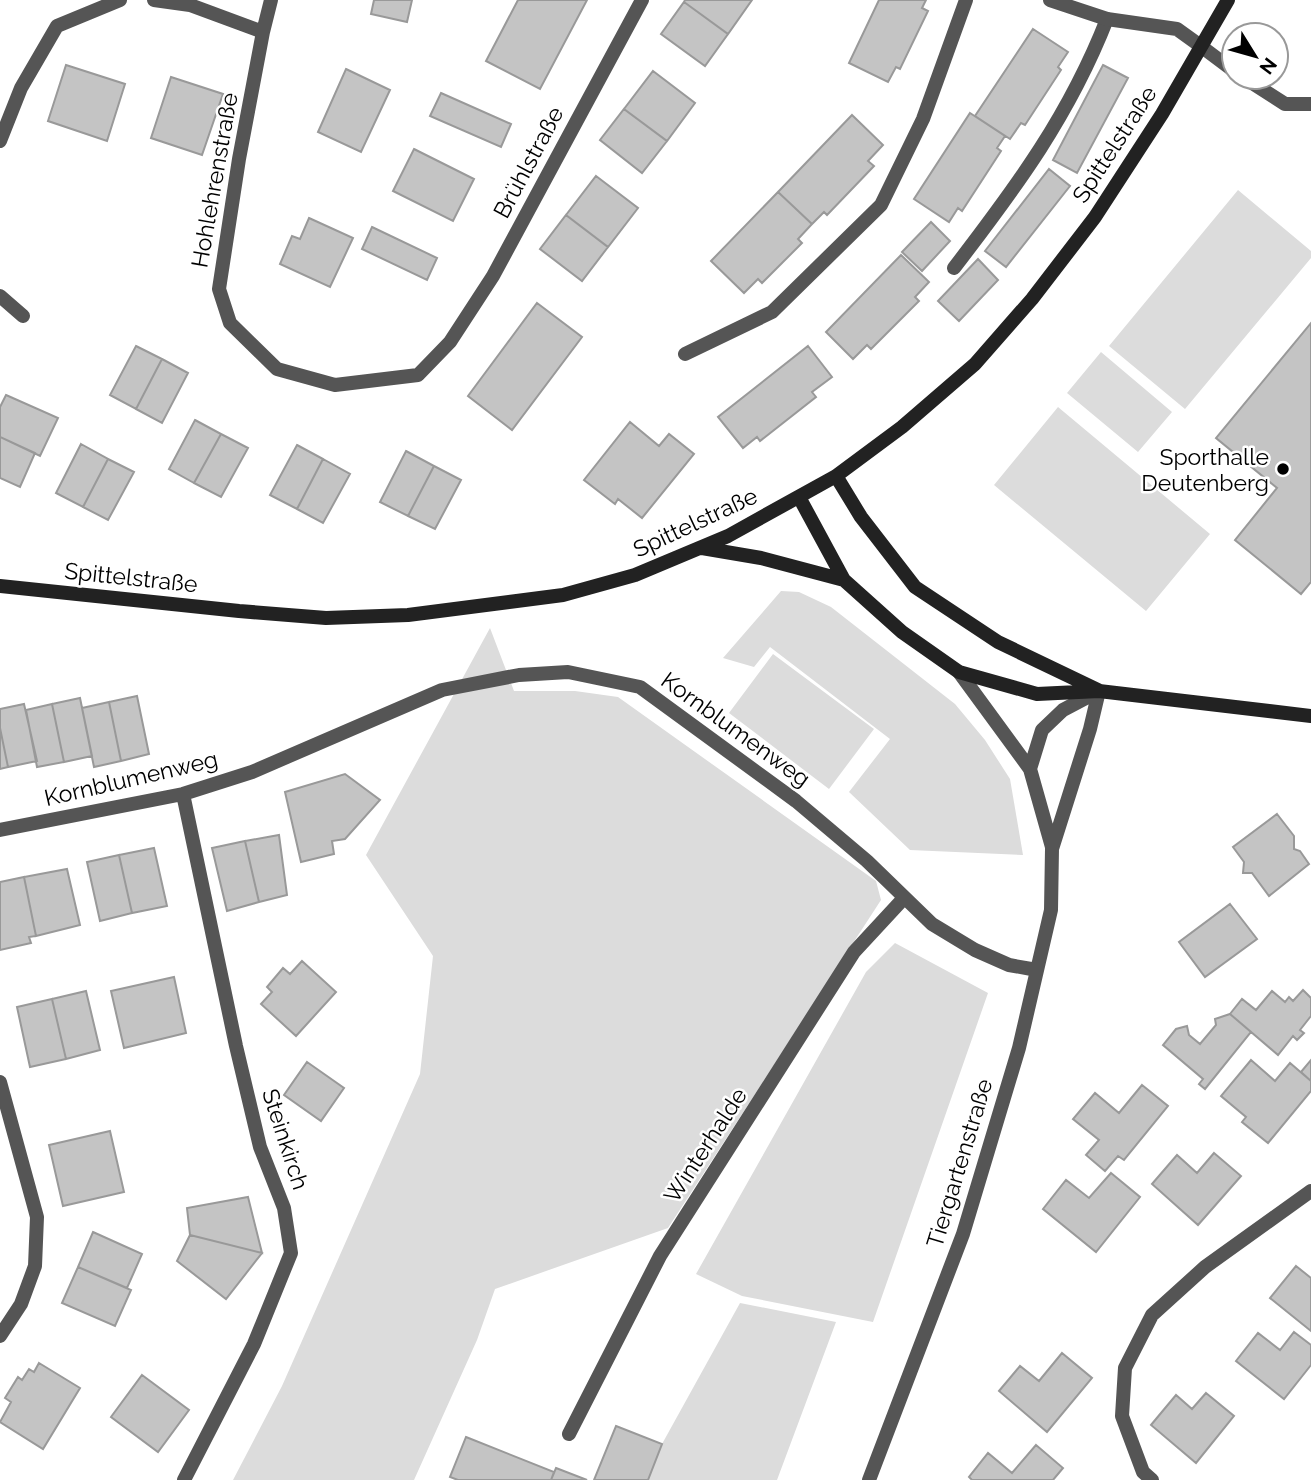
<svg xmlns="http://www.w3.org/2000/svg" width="1311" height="1480" font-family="Raleway,sans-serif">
  <rect width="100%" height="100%" fill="#fff"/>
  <path fill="#dcdcdc" d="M1238,190l73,61v7l-126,151 -76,-63z
    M1101,352l71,60 -34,40 -71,-59z
    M1058,407l152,127 -64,77 -152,-126z
    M781,591l18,1 32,15 124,97 30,36 25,39 13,76 -113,-5 -61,-58 41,-53 -120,-92 -16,20 -31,-9z
    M490,628l24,63h61l43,6 258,184 5,19 -213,328 -173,61 -18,51 -63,140h-181l49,-94 138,-312 13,-118 -67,-101z
    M773,654l101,75 -45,60 -100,-76z
    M895,943l93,50 -115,329 -131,-26 -46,-22 170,-302z
    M740,1303l96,19 -59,158h-129l14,-36z"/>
  <path fill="#c4c4c4" stroke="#999" stroke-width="2" d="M374,0h38l-5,22 -36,-8z
    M518,0h69l-47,89 -54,-28z
    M685,0h67l-24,34 -44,-32z
    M879,0h47l-4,8 6,3 -28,58 -4,-2 -8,15 -39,-19z
    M684,2l44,32 -23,32 -44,-32z
    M1033,29l35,23 -10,15 3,3 -36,55 -4,-2 -11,16 -35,-23z
    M66,65l59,19 -18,57 -59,-20z
    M1103,65l25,13 -51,95 -24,-13z
    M346,69l44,21 -29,62 -43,-20z
    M653,71l42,32 -28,38 -43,-32z
    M171,77l52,17 -21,61 -51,-17z
    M441,93l70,31 -10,23 -71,-31z
    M624,109l43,32 -25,32 -42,-33z
    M970,113l35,23 -8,12 4,3 -39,60 -4,-3 -9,14 -35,-23z
    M852,115l31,30 -15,16 6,5 -47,49 -3,-3 -12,12 -34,-32z
    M414,149l60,30 -21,42 -60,-30z
    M1049,169l21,17 -64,81 -21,-16z
    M596,176l42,32 -30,39 -42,-32z
    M778,192l34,32 -14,15 4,4 -40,40 -4,-4 -14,14 -33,-32z
    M566,215l42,32 -26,34 -42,-32z
    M309,218l44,20 -23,49 -50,-23 12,-28 8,3z
    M931,222l19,19 -28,30 -20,-19z
    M372,227l65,31 -10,22 -65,-31z
    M901,255l28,27 -14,15 4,4 -48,48 -4,-4 -14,14 -27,-27z
    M978,259l20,21 -39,41 -21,-20z
    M537,303l45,34 -70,93 -44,-34z
    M1311,323v259l-10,12 -66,-54 42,-52 -61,-50z
    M136,346l26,13 -26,50 -26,-14z
    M808,346l24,31 -20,15 4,5 -56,44 -3,-4 -14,11 -25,-31z
    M162,359l26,14 -26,50 -26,-14z
    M6,395l52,23 -18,38 -40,-19v-30z
    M195,420l26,14 -27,49 -25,-14z
    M630,422l29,24 10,-12 25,20 -52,64 -24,-19 -3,5 -31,-24z
    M221,434l27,14 -27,49 -27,-14z
    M0,437l35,16 -15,34 -20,-9z
    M81,444l27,15 -25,48 -27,-14z
    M297,445l26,14 -26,50 -27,-14z
    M406,451l28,15 -26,50 -28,-14z
    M108,459l26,13 -26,48 -25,-13z
    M323,459l27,15 -27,49 -26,-14z
    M434,466l27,14 -26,49 -27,-13z
    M137,696l12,58 -28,7 -12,-59z
    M80,698l12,58 -28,6 -12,-58z
    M109,702l12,59 -27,6 -12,-59z
    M24,704l13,57 -29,6 -8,-39v-19z
    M52,704l12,58 -27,5 -11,-57z
    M0,728l8,39 -8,2z
    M345,774l35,26 -35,39 -13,2 2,13 -33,8 -16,-70z
    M1277,814l17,22v13l6,2 9,13 -40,32 -17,-23h-9l1,-11 -11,-15z
    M279,835l8,60 -28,7 -14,-61z
    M245,841l14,61 -32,9 -15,-63z
    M154,848l13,58 -35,7 -13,-58z
    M119,855l13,58 -32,8 -13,-59z
    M67,869l13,56 -44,11 -12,-59z
    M24,877l12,59 -7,1 2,6 -31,7v-68z
    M1230,904l27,35 -52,38 -26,-35z
    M302,961l34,31 -40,44 -35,-32 11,-12 -5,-5 16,-19 7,6z
    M174,977l12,56 -62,15 -13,-57z
    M1303,990l8,8v18l-11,14 4,3 -7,7 -4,-4 -15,19 -48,-41 12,-15 14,11 16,-19 13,11 4,-5 4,4z
    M86,991l14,59 -34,9 -14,-60z
    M52,999l14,60 -36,8 -13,-60z
    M1230,1014l21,18 -46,57 -6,-5 4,-5 -40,-34 13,-16 11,-3 2,9 11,9 16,-19 -1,-6z
    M1251,1060l24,21 15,-18 21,18v10l-43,52 -26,-21 4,-5 -25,-21z
    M1311,1060v21l-10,-9z
    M307,1062l37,26 -23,33 -37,-26z
    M1142,1085l26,21 -44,54 -6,-4 -13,15 -19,-16 13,-15 -26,-21 22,-26 24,20z
    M110,1131l14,61 -61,14 -14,-61z
    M1214,1153l27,23 -43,49 -46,-41 25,-29 20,18z
    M1111,1173l29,24 -44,55 -53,-43 23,-29 23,18z
    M248,1197l14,56 -72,-18 -3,-27z
    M93,1232l49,22 -15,34 -49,-21z
    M190,1235l72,18 -36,46 -49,-38z
    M1296,1266l15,12v53l-41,-33z
    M78,1267l53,23 -16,36 -53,-23z
    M1294,1332l17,13v20l-27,34 -48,-38 22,-28 22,17z
    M1062,1353l30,25 -45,54 -48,-41 21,-25 19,15z
    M39,1363l41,25 -37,61 -43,-27 11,-20 -6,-4 13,-21 4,3 7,-11 5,3z
    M142,1375l47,35 -31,42 -47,-35z
    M1206,1393l28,23 -38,47 -45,-38 25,-30 16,14z
    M616,1426l46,18 -14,36h-54z
    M466,1437l88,35 -3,8h-93l-8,-3z
    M1036,1445l27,23 -10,12h-81l-3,-3 19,-24 24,20z
    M556,1468l31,12h-36z"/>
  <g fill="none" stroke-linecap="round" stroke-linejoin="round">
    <path stroke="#555" stroke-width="14" d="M1202,47l32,24
      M1243,77l42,27h26
      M954,268c63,-82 115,-152 153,-249"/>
    <path stroke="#555" stroke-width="14" d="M154,0l36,5 73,27
      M271,0l-8,32 -24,127 -20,130 11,34 47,46 58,16 83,-10 32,-33 43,-66 149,-276
      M1050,0l57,19 70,10 25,18
      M0,141l21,-53 36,-62 63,-26
      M0,296l23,20
      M685,354l87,-42 109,-107 42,-86 43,-119
      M959,672l71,97 22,78
      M1030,769l12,-39 21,-20 36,-19
      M183,794l53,252 24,101 24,61 7,45 -37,91 -70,136
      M0,830l183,-36 69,-22 190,-82 77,-15 49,-3 72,15 156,114 71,60 65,63 43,26 34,15 28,5
      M0,1082l37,135 -2,49 -14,38 -21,32
      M569,1434l91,-178 194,-304 50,-54
      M869,1480l94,-246 56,-186 32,-138 1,-61 38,-120 9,-38
      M1152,1480l-9,-8 -21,-56 3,-48 27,-53 53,-48 106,-76"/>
    <path stroke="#222" stroke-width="14" d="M836,476l25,41 54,70 83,55 100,48
      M799,497l45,83 58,52 57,40 78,22 62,-3 212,25
      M702,548l59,10 83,22
      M0,586l239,25 87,7 82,-3 155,-20 72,-20 93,-39 108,-60 66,-49 73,-63 57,-65 63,-82 67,-103 66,-114"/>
  </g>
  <circle fill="#000" stroke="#fff" stroke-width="2.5" cx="1283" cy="469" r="7"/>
  <g text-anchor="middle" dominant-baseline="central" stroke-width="5" stroke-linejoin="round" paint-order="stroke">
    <g font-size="23" fill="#000" stroke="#fff">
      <text transform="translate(1114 144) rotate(-57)">Spittelstraße</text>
      <text transform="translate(528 162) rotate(-62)">Brühlstraße</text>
      <text transform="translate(214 180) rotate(-80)">Hohlehrenstraße</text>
      <text transform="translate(695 522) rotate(-25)">Spittelstraße</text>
      <text transform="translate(131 577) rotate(6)">Spittelstraße</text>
      <text transform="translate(736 729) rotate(36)">Kornblumenweg</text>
      <text transform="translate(131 778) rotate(-13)">Kornblumenweg</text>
      <text transform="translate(286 1139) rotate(72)">Steinkirch</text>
      <text transform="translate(705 1145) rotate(-57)">Winterhalde</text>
      <text transform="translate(959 1163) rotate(-73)">Tiergartenstraße</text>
    </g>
    <g font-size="23" fill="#000" stroke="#fff" text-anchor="end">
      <text x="1269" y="456">Sporthalle<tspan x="1269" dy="26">Deutenberg</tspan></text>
    </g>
  </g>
  <g transform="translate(1255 56) rotate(127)"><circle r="33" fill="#ffffff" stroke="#999999" stroke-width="2"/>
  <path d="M0-5L12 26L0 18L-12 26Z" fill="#000000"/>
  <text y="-10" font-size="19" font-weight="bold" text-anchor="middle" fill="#000000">N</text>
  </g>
</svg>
